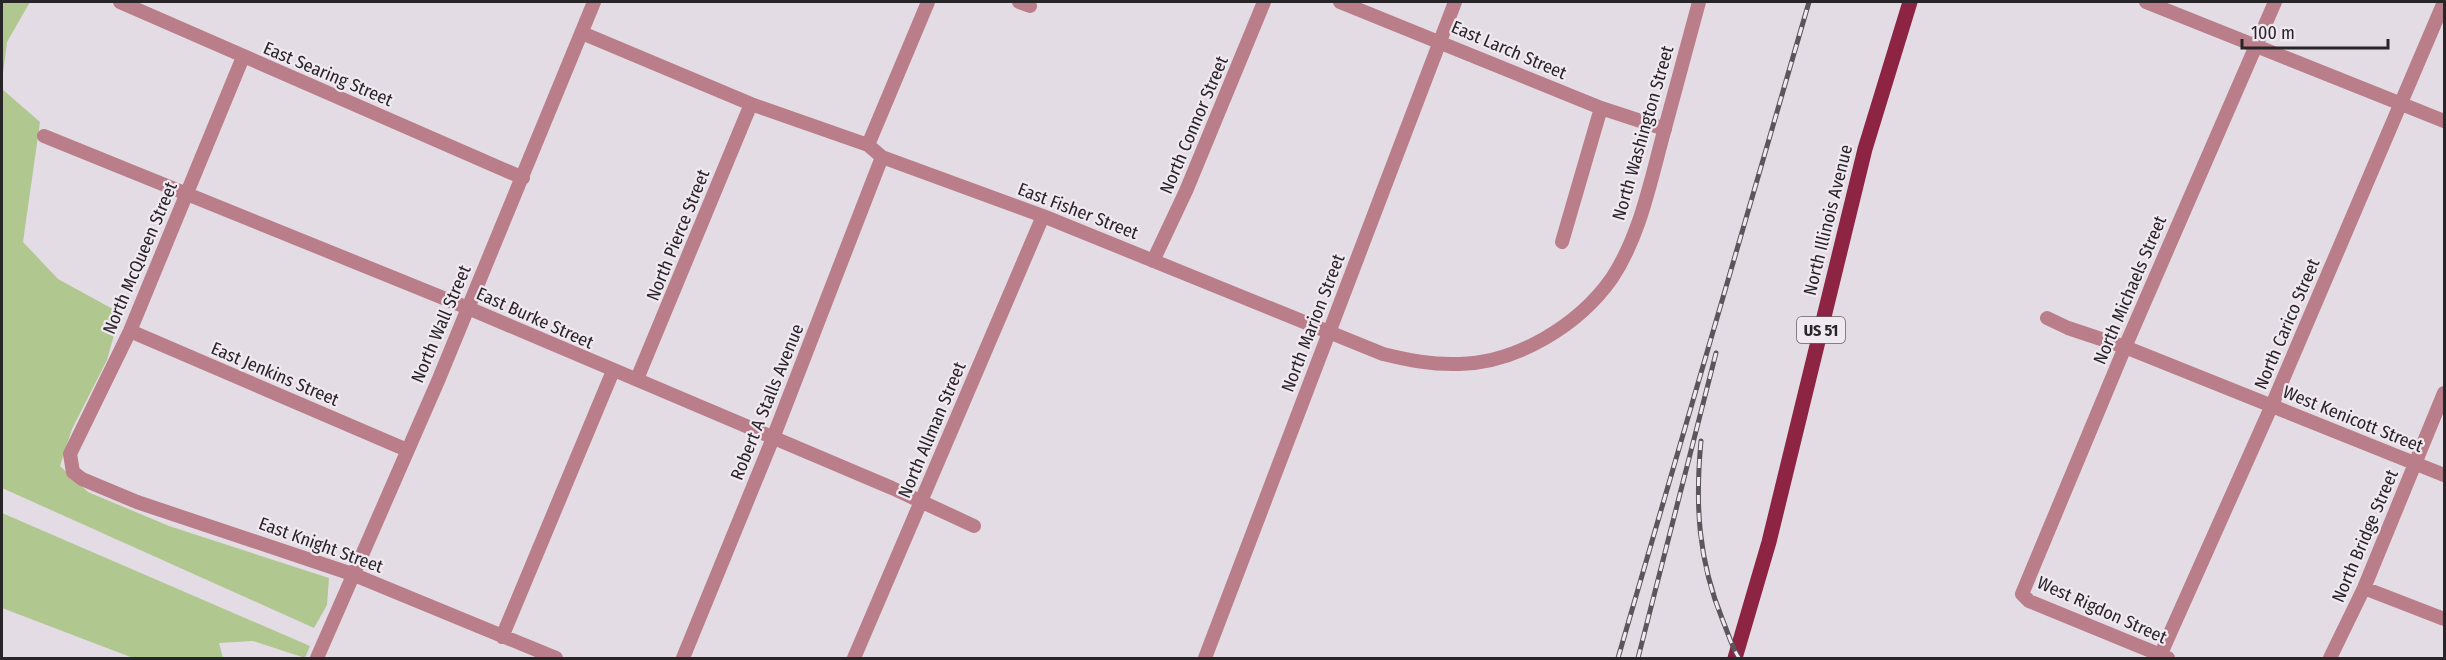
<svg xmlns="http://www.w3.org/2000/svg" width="2446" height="660" font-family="'Fira Sans Condensed',sans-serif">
  <rect width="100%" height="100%" fill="#e4dce4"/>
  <path fill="#b0c790" d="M2,2h28l-23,40 -5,40z
    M2,89l38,33 -17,120 35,37 62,34 -13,47 -35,69 -12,37 28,26 81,34 160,52 -2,27 -13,23 -312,-140z
    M2,513l308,133 -5,12 -52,-17 -34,2 4,15h3h-93l-131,-50z"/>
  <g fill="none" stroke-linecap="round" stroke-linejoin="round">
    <path stroke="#b97e89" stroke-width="14" d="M120,2l403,176
      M1019,2l11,4
      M1340,2l261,106 64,21
      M2146,2l298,119
      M582,33l169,71 117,41 14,12 161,59 340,138c25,6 49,11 76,10 58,-1 120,-39 153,-86 29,-44 39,-100 53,-150 11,-42 23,-84 34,-126
      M243,57l-113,274 -60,123 3,18 9,7 55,23 215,72 204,84
      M44,136l424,172 424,180 82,38
      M868,145l60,-143
      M1562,242l39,-134
      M1153,261l33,-70 78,-189
      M2047,318l21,10 57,19 319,128
      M130,331l277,119
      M637,379l114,-275
      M2364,588l80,31
      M502,637l111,-266
      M317,658l121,-277 156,-379
      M683,658l90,-220 109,-281
      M854,658l189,-442
      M1205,658l250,-656
      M2159,658l113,-253 172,-403
      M2168,658l-139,-57 -7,-7 103,-247 150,-345
      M2330,658l34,-70 80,-195"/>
    <path stroke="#8d2443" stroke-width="15" d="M1735,658l34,-116 96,-393 45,-147"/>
    <g stroke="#5a565a" stroke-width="5">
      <path id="rail" d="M1701,441c-6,64 -3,119 22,180 5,12 9,26 16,37
        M1618,658l191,-656
        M1638,658l78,-305"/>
    </g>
    <use href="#rail" stroke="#f1e9f1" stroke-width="3" stroke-dasharray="9" stroke-linecap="butt"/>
  </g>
  <g text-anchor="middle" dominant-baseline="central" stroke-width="4.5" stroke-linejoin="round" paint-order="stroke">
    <rect fill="#f1e9f1" stroke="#646064" stroke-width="1.5" x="1797" y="317" width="48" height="26" rx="4.5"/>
    <g font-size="16" font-weight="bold" fill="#282528">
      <text x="1821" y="330">US 51</text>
    </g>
    <g font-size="18" fill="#282528" stroke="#f1e9f1">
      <text transform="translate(1509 50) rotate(23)">East Larch Street</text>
      <text transform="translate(328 74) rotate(23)">East Searing Street</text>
      <text transform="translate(1194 125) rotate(-67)">North Connor Street</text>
      <text transform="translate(1643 133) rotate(-74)">North Washington Street</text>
      <text transform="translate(1078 211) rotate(21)">East Fisher Street</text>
      <text transform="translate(1828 220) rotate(-76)">North Illinois Avenue</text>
      <text transform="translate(678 235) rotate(-68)">North Pierce Street</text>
      <text transform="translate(140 258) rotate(-67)">North McQueen Street</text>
      <text transform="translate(2130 290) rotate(-67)">North Michaels Street</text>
      <text transform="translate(535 318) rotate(24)">East Burke Street</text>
      <text transform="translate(1313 323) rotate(-69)">North Marion Street</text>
      <text transform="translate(441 324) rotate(-67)">North Wall Street</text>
      <text transform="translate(2287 324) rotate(-67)">North Carico Street</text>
      <text transform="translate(275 374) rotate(23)">East Jenkins Street</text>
      <text transform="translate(767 402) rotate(-68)">Robert A Stalls Avenue</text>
      <text transform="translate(2353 419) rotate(22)">West Kenicott Street</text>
      <text transform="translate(932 430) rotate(-67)">North Allman Street</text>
      <text transform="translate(2365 536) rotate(-67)">North Bridge Street</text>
      <text transform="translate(321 545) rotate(20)">East Knight Street</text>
      <text transform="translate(2102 610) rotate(24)">West Rigdon Street</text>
    </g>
  </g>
  <rect width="2446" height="660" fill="none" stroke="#282528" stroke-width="6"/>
  <path d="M2242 39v9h146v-9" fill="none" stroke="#282528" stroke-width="3"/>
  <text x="2251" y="39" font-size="18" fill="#282528" stroke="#f1e9f1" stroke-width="4.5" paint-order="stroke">100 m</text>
</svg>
